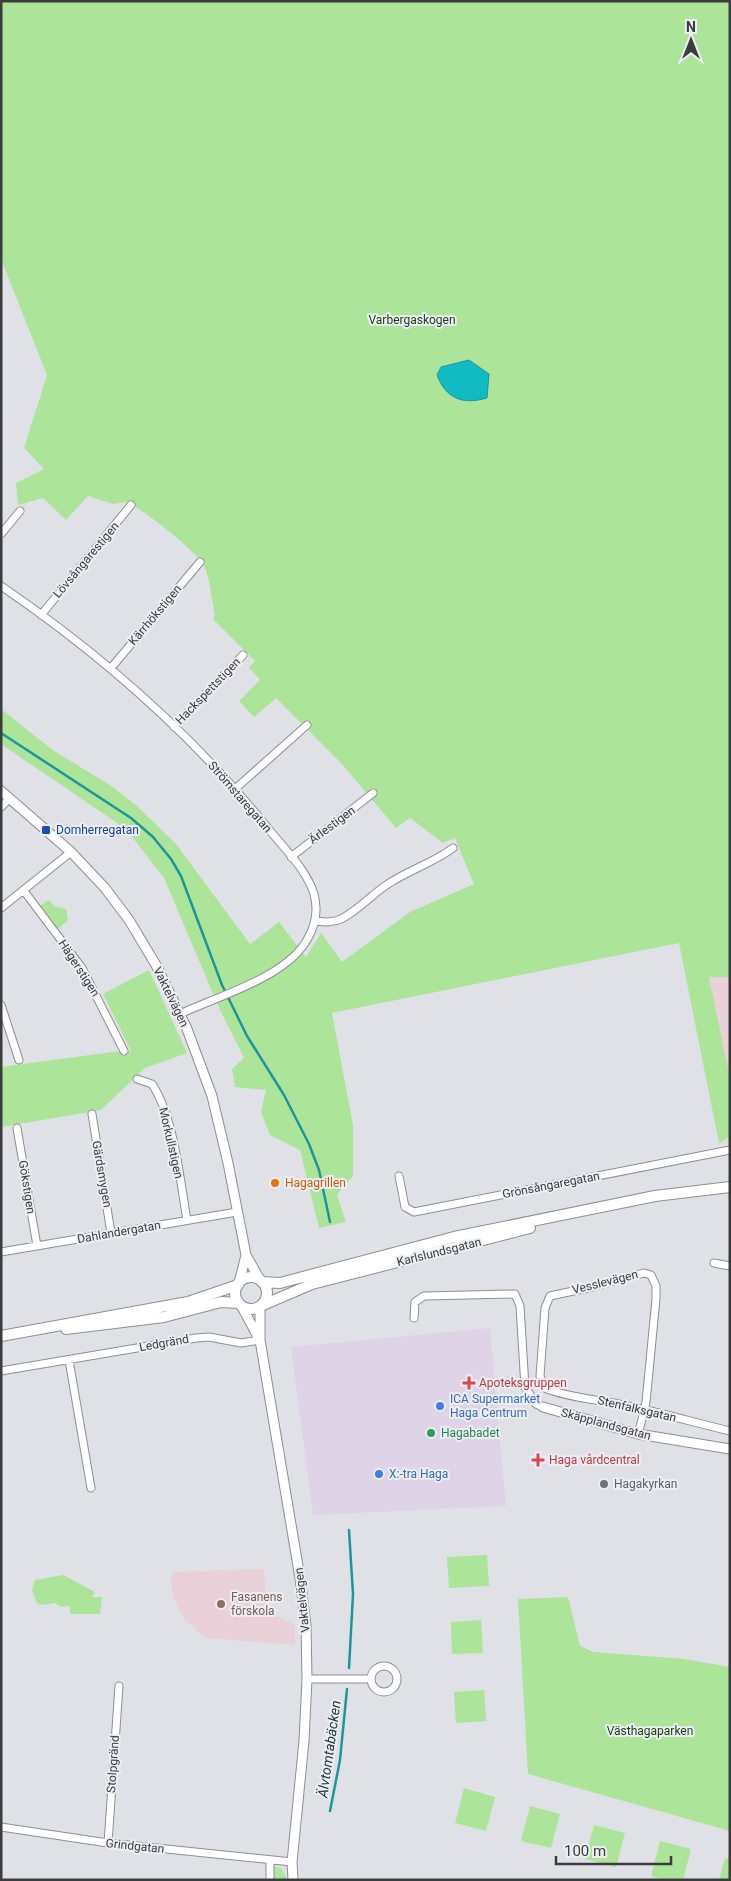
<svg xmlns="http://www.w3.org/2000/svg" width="731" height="1881" font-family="Roboto,sans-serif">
  <rect width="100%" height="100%" fill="#e0e1e7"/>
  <path fill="#ded3e7" d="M490,1328l16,178 -193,9 -22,-168z"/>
  <path fill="#e9d0d9" d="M709,977h21v101z
    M264,1569l2,42 29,14v20l-90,-7 -22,-20 -10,-21 -2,-16 2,-9z"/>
  <path fill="#ace49a" d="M1,1h729v976h-21l21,101v59l-11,6 -40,-200 -347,70 21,112v51l-16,19 9,27 -27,6 -19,-78 -30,-15 -9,-23 5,-22 -31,-3 -3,-18 12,-11 -24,-48 -56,-132 -38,-49 -125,-85v-35l53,42 56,34 27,21 39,38 74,100 29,-22 27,35 15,-24 21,29 68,-50 64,-28 -19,-46 -12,5 -33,-25 -14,10 -54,-64 -66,-66 -22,19 -15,-16 21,-21 -11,-13 6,-6 -42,-42 2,-4c-3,-14 -5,-31 -9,-45 -5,-17 -61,-58 -78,-68l-15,2 -25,-8 -22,24 -23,-22 -25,7 -2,-22 28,-14 -20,-21 23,-73 -46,-116z
    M49,900l5,6 12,3 2,11 -10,9 -18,-23z
    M149,970l38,83 -42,15 -44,42 -100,17v-60l111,-15 19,-1 -28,-57z
    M487,1555l2,31 -40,2 -2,-31z
    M63,1575l32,17 -3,5h10l-2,17h-30v-8l-9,1 -6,-4 -13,2 -5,-2 -5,-13 3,-10z
    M568,1597l12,49 13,6 91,7 46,8v164l-202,-57 -10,-175z
    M481,1620l2,33 -31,1 -1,-32z
    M484,1690l2,31 -30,2 -2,-31z
    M464,1788l31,9 -9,34 -31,-8z
    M530,1806l30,8 -9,34 -30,-7z
    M594,1825l31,8 -9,34 -31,-8z
    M660,1841l31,8 -8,31h-19l-13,-4z
    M725,1858l5,1v21h-11z
    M275,1866l7,3 5,11h-13l-1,-9z"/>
  <path fill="#10bcc1" stroke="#1d969a" d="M469,360l20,14 -2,24c-24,7 -41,1 -50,-23l4,-8z"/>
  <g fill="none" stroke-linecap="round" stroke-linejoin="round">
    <path stroke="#1d969a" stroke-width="2.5" d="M1,733l130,85 22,19 18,22 10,17 41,109 25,51 37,59 25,49 10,26 11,52
      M349,1530l4,64 -4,74
      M330,1811l10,-51 7,-71"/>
    <g stroke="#8e8e94" stroke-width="9">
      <path id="minor" d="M1,534l19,-23
        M1,586c101,69 194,151 270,246 15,18 36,39 43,62 4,15 2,30 -6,44 -20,39 -90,58 -128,76
        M41,615l90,-110
        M111,668l89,-106
        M174,727l69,-72
        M235,789l72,-64
        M1,807l9,-9
        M291,857l82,-64
        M24,891l58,77 42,83
        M1,908l70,-56
        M315,921c10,1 17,2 26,-2 18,-9 31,-25 47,-35 21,-14 45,-21 65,-36
        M1,1005l18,55
        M137,1079l15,5c22,33 28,96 35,136
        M92,1114l19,119
        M17,1128l20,118
        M399,1176l6,31 9,5 316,-62
        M1,1252l236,-40
        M714,1263l16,3
        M414,1318l1,-16 9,-6 91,-2 5,12 5,81 11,17 7,3
        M69,1360l22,128
        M1,1371l195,-33 13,-1 32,6 19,-3
        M638,1434c3,-11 6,-21 8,-32l10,-103v-13l-5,-11 -7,-2 -52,14 -42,9 -5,12 -5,68 5,12c23,10 58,12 83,18 34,7 68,17 102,25
        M371 1679a13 13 0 1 1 26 0a13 13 0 1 1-26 0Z
        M307,1679h64
        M1,1827l107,16 184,19
        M108,1843l11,-157
        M270,1880v-20"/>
    </g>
    <g stroke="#8e8e94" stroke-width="11">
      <path id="tertiary" d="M1,791l70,61 34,36 24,32 27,45 31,64 25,67 16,67 18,92 14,25
        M239,1283l7,-28
        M242,1307l16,30
        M260,1307v33l40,238 6,47 1,54 -3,62 -12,121 1,18
        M543,1407l95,27 92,15"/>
    </g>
    <g stroke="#8e8e94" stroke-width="12">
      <path id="secondary" d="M235 1293a16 16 0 1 1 32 0a16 16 0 1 1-32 0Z
        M262,1282l18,1 174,-46 201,-41 75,-9
        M263,1305l49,-21 218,-56
        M66,1329l98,-12 57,-15 18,1
        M1,1336l187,-34 50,-17"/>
    </g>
    <use href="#minor" stroke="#fff" stroke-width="7"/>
    <use href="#tertiary" stroke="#fff" stroke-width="9"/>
    <use href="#secondary" stroke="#fff" stroke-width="10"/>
  </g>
  <rect fill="#1a4fb4" stroke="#edeef4" stroke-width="2" x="41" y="825" width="10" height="10" rx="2.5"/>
  <circle fill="#e8710a" stroke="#edeef4" stroke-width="2" cx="275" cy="1183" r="5"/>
  <g fill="#e0444e" stroke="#edeef4" stroke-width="2">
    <path d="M466.5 1375.5h5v5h5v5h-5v5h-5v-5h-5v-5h5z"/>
    <path d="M535.5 1452.5h5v5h5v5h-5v5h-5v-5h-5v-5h5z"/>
  </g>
  <g fill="#3f7fe0" stroke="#edeef4" stroke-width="2">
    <circle cx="440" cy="1406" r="5"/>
    <circle cx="379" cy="1474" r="5"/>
  </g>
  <circle fill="#2e9e5b" stroke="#edeef4" stroke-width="2" cx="431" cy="1433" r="5"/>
  <circle fill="#6b7280" stroke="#edeef4" stroke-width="2" cx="604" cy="1484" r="5"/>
  <circle fill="#8d6e63" stroke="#edeef4" stroke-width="2" cx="221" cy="1604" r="5"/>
  <g text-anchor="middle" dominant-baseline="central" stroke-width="4" stroke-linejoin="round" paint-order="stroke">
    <g font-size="12" fill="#193f09" stroke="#edeef4">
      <text x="412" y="320">Varbergaskogen</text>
      <text x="650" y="1731">Västhagaparken</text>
    </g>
    <g font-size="12" fill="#3c3c3f" stroke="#edeef4">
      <text transform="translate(86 560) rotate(-50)">Lövsångarestigen</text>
      <text transform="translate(155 615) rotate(-50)">Kärrhökstigen</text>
      <text transform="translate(208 691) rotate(-46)">Hackspettstigen</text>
      <text transform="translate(240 797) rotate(49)">Strömstaregatan</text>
      <text transform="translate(332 825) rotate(-37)">Ärlestigen</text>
      <text transform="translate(79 968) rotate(57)">Hägerstigen</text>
      <text transform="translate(171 997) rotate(64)">Vaktelvägen</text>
      <text transform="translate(171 1143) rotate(77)">Morkullstigen</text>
      <text transform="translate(102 1174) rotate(80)">Gärdsmygen</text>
      <text transform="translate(551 1185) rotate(-11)">Grönsångaregatan</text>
      <text transform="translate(27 1187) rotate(81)">Gökstigen</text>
      <text transform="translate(119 1232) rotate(-10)">Dahlandergatan</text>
      <text transform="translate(439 1252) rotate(-14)">Karlslundsgatan</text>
      <text transform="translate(605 1282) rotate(-14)">Vesslevägen</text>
      <text transform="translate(164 1343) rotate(-10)">Ledgränd</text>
      <text transform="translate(637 1409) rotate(13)">Stenfalksgatan</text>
      <text transform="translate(606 1424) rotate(15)">Skäpplandsgatan</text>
      <text transform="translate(302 1600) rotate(-96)">Vaktelvägen</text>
      <text transform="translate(113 1764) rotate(-86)">Stolpgränd</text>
      <text transform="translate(135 1846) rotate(6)">Grindgatan</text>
    </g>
    <g font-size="12" fill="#164399" stroke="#edeef4" text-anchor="start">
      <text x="56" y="830">Domherregatan</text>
    </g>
    <g font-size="12" fill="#c56008" stroke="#edeef4" text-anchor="start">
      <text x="285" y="1183">Hagagrillen</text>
    </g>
    <g font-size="12" fill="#be3a42" stroke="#edeef4" text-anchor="start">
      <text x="479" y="1383">Apoteksgruppen</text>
      <text x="549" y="1460">Haga vårdcentral</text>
    </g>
    <g font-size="12" fill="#366cbe" stroke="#edeef4" text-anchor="start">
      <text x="450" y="1399">ICA Supermarket<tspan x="450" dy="14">Haga Centrum</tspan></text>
      <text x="389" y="1474">X:-tra Haga</text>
    </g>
    <g font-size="12" fill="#27864d" stroke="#edeef4" text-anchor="start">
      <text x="441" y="1433">Hagabadet</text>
    </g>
    <g font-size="12" fill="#5b616d" stroke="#edeef4" text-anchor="start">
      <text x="614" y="1484">Hagakyrkan</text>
    </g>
    <g font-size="12" fill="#785e54" stroke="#edeef4" text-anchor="start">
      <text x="231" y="1597">Fasanens<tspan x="231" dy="14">förskola</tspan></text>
    </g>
    <g font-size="14" font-style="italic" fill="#223b3b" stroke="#edeef4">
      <text transform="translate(329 1749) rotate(-82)">Älvtomtabäcken</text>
    </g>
  </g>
  <rect width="731" height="1881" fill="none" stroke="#3c3c3f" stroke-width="5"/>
  <g transform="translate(691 40)" stroke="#edeef4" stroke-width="4" paint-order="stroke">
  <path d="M0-4L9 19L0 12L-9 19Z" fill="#3c3c3f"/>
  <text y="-8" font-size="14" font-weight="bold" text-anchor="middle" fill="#3c3c3f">N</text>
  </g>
  <path d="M556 1856v8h115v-8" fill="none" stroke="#3c3c3f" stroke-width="2.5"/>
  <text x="564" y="1856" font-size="15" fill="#3c3c3f" stroke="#edeef4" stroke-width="4" paint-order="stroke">100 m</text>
</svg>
